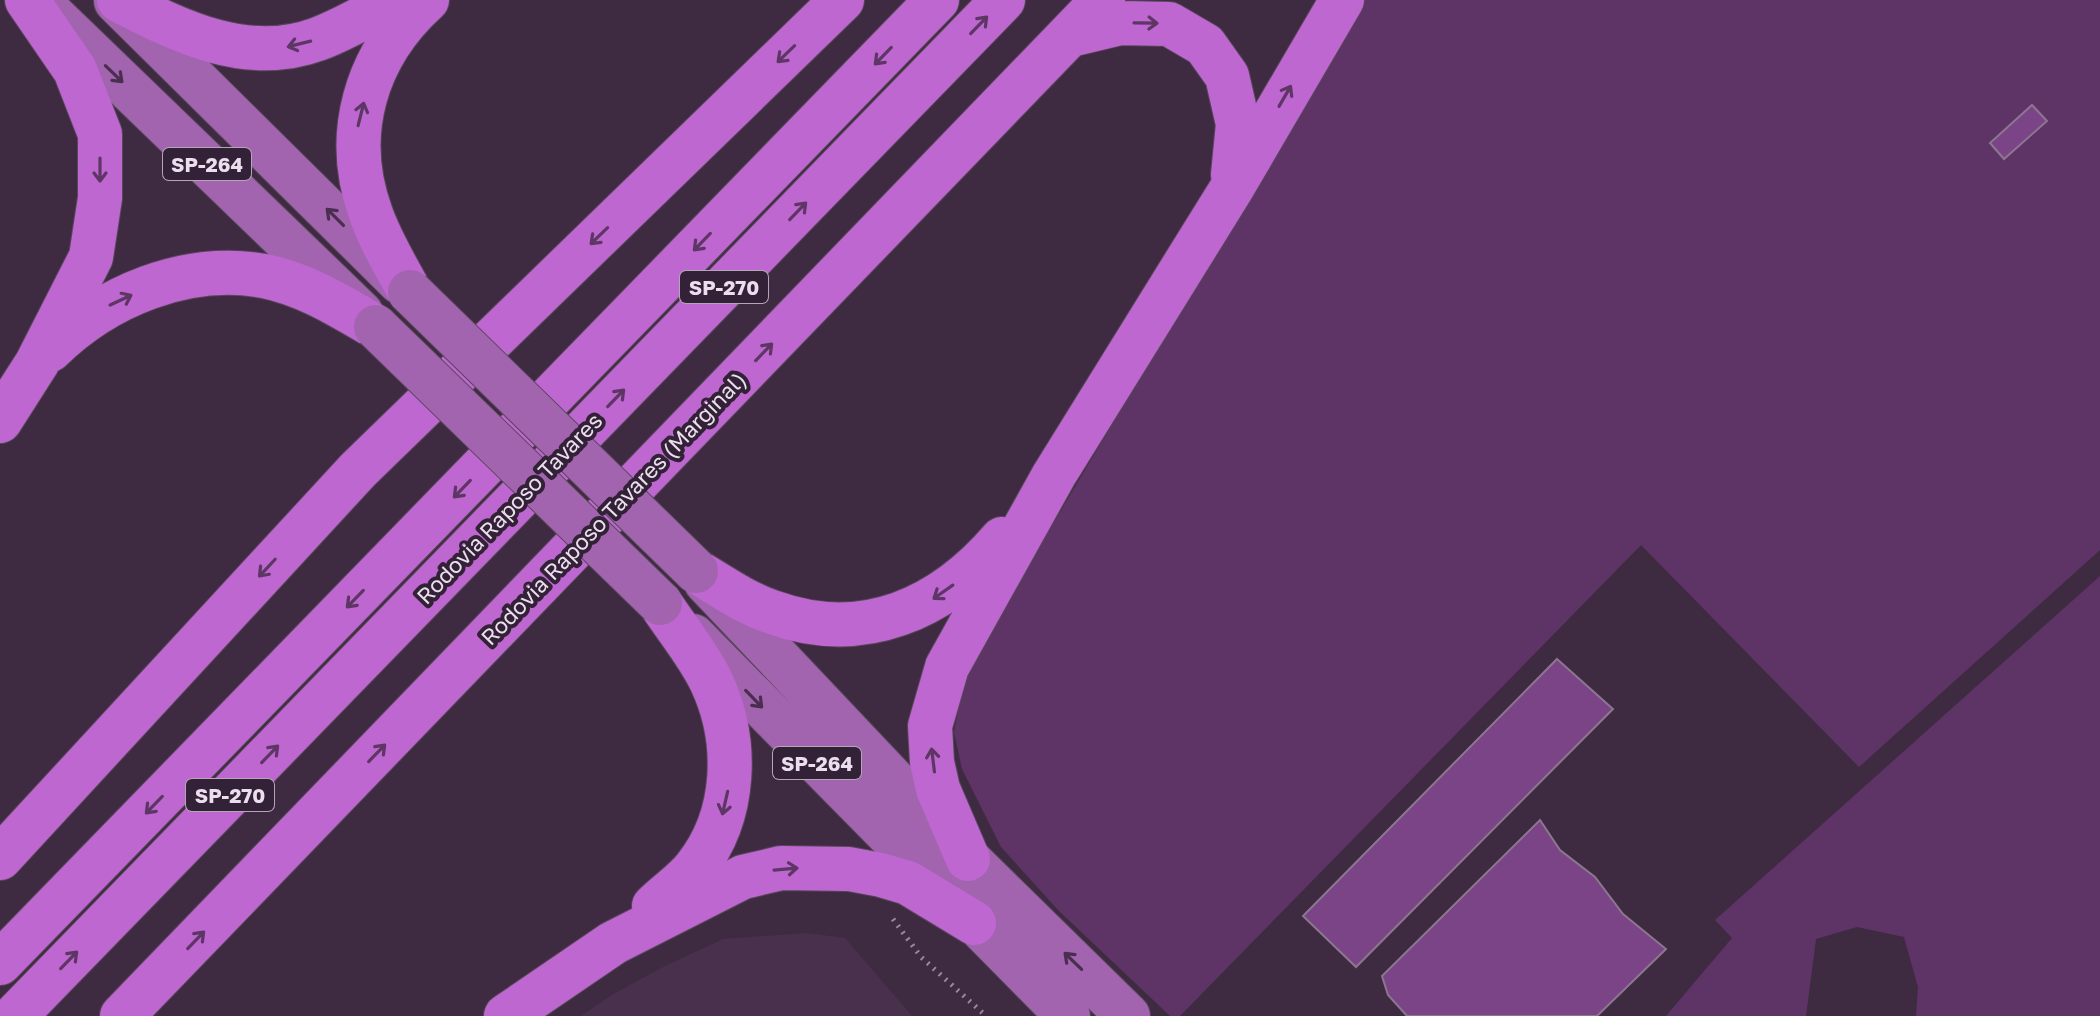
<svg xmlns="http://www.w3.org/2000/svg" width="2100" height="1016" font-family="'Golos Text',sans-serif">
  <rect width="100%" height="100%" fill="#3e2b41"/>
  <path fill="#49314e" d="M806,933l39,5 67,78h-331l31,-21 49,-27 62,-29z"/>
  <path fill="#5e3466" d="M1364,0h736v550l-241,217 -218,-222 -461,471h-10l-112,-106 -57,-63 -39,-78 -8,-37 11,-60z
    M2100,576v440h-184l2,-29 -14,-50 -47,-10 -41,12 -10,77h-140l66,-78 -17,-18z"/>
  <path fill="#7b4486" stroke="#8c7690" stroke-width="2" d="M2032,105l15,16 -43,38 -14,-16z
    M1557,659l56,50 -257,258 -53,-51z
    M1540,820l20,30 35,27 28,37 43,35 -69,67h-190l-19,-21 -6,-19z"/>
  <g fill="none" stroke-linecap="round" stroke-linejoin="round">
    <g stroke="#58475b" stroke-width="46">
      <path id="primary" d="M116,1l284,281
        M45,8l316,305
        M706,582l262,277 160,157
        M693,636l375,380"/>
    </g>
    <g stroke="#58475b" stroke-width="46">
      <path id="highway" d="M119,0c61,32 129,65 199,39 27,-10 52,-25 77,-39
        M1070,35l50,-12 49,1 36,21 22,31 11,48 -5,51
        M410,292c-14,-25 -29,-50 -39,-78 -29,-79 -6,-158 56,-214
        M50,350c55,-54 136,-88 214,-74 41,8 76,30 112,51
        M0,421l37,-58 54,-106 9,-59v-64l-25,-64 -48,-70
        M696,571c25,15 49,32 76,41 91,33 170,-3 230,-73
        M0,858l358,-388 484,-470
        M968,859l-30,-70 -6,-27 -2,-36 17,-59 107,-192 178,-287 110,-188
        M654,906c13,-13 30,-24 41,-38 42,-52 44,-128 16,-187 -13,-27 -34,-52 -51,-78
        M0,963l937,-963
        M15,1016l988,-1016
        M122,1016l981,-1016
        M506,1016l107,-73 130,-66 38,-9 68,1 32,6 27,8 66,40"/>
    </g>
    <path stroke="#97889a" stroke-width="5" stroke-dasharray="2 6" stroke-linecap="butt" d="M893,919l28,38 65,59"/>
    <use href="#primary" stroke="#a264ae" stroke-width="44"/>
    <use href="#highway" stroke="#bf67d1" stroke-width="44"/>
    <g stroke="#58475b" stroke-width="46" stroke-linecap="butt">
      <path id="primary-bridge" d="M410,292l286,279
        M376,327l284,276"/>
    </g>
    <use href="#primary-bridge" stroke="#a264ae" stroke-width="44"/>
  </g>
  <defs><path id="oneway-shaft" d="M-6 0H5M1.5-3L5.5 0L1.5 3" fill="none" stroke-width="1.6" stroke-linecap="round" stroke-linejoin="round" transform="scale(2)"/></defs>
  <g stroke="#5d3665">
    <use href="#oneway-shaft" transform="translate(1146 23) rotate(1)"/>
    <use href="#oneway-shaft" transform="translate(979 25) rotate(-46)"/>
    <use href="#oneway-shaft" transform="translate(299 44) rotate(166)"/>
    <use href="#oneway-shaft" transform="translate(786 54) rotate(136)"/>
    <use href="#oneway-shaft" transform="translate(883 56) rotate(134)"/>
    <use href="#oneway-shaft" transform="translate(1285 96) rotate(-60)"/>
    <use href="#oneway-shaft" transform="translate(361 114) rotate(-76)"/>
    <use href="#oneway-shaft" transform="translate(100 170) rotate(90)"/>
    <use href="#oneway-shaft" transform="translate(798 211) rotate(-46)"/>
    <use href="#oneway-shaft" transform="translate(599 236) rotate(136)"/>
    <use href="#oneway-shaft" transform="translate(702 242) rotate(134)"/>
    <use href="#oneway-shaft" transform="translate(121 300) rotate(-25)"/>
    <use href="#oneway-shaft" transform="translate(764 352) rotate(-46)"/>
    <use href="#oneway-shaft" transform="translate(616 398) rotate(-46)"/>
    <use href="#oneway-shaft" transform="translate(462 489) rotate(134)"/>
    <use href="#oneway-shaft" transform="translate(267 568) rotate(133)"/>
    <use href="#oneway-shaft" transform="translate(943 592) rotate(145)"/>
    <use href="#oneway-shaft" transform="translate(355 599) rotate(134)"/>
    <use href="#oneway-shaft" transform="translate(377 753) rotate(-46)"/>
    <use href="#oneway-shaft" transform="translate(270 754) rotate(-46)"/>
    <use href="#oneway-shaft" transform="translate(933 760) rotate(-97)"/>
    <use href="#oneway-shaft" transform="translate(725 803) rotate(103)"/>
    <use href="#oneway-shaft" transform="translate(154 805) rotate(134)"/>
    <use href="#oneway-shaft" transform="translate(786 869) rotate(-5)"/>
    <use href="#oneway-shaft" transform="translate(196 940) rotate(-46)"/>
    <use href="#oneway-shaft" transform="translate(69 960) rotate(-46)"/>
  </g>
  <g stroke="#492e4f">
    <use href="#oneway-shaft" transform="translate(114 74) rotate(44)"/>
    <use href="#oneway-shaft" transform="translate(335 217) rotate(-135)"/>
    <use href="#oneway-shaft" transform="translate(754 699) rotate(46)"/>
    <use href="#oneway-shaft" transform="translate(1073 961) rotate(-136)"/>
  </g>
  <g text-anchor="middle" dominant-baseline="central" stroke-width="8" stroke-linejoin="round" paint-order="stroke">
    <g fill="#332137" stroke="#b4a6b7" stroke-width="2">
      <rect x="163" y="148" width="88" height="32" rx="6"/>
      <rect x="680" y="271" width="88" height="32" rx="6"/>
      <rect x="773" y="747" width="88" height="32" rx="6"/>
      <rect x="186" y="779" width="88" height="32" rx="6"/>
    </g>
    <g font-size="20" font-weight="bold" fill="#ebdfee">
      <text x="207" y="164">SP-264</text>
      <text x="724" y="287">SP-270</text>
      <text x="817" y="763">SP-264</text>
      <text x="230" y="795">SP-270</text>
    </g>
    <g font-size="22" fill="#ebdfee" stroke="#332137">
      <text transform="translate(509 508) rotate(-46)">Rodovia Raposo Tavares</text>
      <text transform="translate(613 508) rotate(-46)">Rodovia Raposo Tavares (Marginal)</text>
    </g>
  </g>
</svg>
